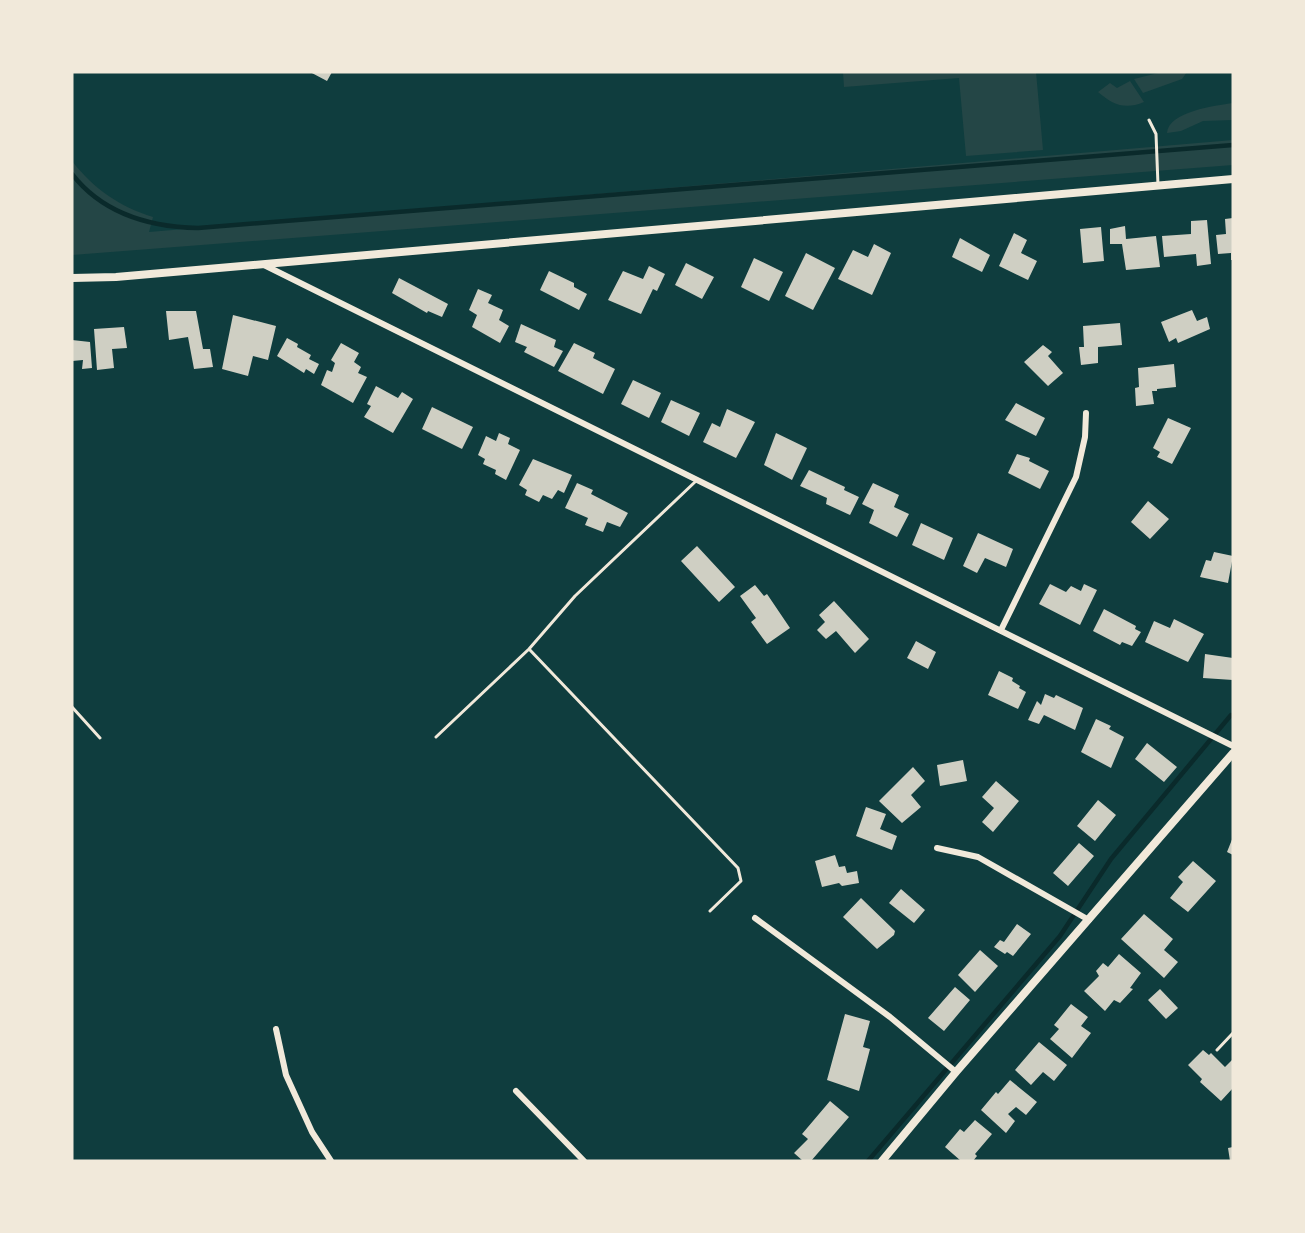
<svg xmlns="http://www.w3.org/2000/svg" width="1305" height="1233" font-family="Lora,serif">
  <rect width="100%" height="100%" fill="#0f3d3e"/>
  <path fill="#244646" d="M843,72h193l7,78 -77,6 -7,-78 -115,9z
    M1162,72h25l-5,7 -39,14 -9,-14z
    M1130,81l14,21c-19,8 -31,3 -46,-10l12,-9 7,5z
    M1233,103v17l-30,1 -22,10 -14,2c2,-22 48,-27 66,-30z
    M1233,140v25l-1161,90v-94c22,28 48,46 81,56l-4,15z"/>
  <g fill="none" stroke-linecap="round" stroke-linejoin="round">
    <path stroke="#0a2a2b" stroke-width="4.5" d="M72,174c31,40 78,53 126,54l1035,-83
      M868,1161l192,-225 51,-77 120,-144 2,1"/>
  </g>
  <path fill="#cfcfc3" d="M310,72h22l-5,9z
    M1233,218v42h-2v-7l-13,1 -2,-19 10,-1 -1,-15z
    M1207,220l4,44 -14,2 -1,-12 -32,3 -2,-21 29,-2v-13z
    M1125,226l1,13 30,-3 4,31 -34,3 -4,-26h-12v-15z
    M1101,227l3,34 -21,2 -3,-34z
    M1014,233l13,7 -6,13 16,8 -9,19 -29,-14z
    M960,238l30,17 -8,17 -30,-15z
    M874,244l17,9 -19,42 -34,-16 15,-29 15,7z
    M806,253l29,15 -22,42 -28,-14z
    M754,258l29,14 -14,29 -28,-14z
    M686,263l28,14 -12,22 -27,-14z
    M649,266l16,8 -8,17 -4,-2 -12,25 -33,-14 15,-29 20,8z
    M549,271l25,12v4l13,7 -8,16 -39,-20z
    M399,278l49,26 -6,13 -14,-6 -1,2 -35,-20z
    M478,289l14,6 -4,8 15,7 -4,10 10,6 -9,17 -28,-16 5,-12 -8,-5z
    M1192,310l5,11 10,-4 3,12 -32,14 -2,-5 -7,4 -8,-20z
    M166,311h30l7,38h7l3,18 -19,2 -6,-32 -19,3z
    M233,315l43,11 -8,34 -15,-4 -5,20 -26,-7z
    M1120,323l2,22 -24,2v16l-17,2 -2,-18h5l-1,-21z
    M521,324l35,16 -2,7 9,4 -9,16 -30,-15 3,-5 -12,-5z
    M124,327l3,21 -15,1 2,19 -17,2 -3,-41z
    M287,338l11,6 -1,3 14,8 -2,4 10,5 -5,10 -8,-5 -2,4 -27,-17z
    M72,340l18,2 2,26 -10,1 1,-9 -11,1z
    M341,343l18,10 -5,9 7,5 -3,6 9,4 -14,26 -32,-18 6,-15 5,2 3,-9 -4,-3z
    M574,343l21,10 -2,5 22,11 -12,25 -45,-23z
    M1043,345l9,7 -4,4 15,17 -15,13 -24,-24z
    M1174,364l2,23 -19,2v2h-5l2,13 -18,2 -1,-18 4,-1 -1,-19z
    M633,380l28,13 -12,25 -28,-14z
    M376,386l22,12 4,-6 11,7 -20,34 -29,-16 7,-11 -4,-2z
    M671,400l29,13 -11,23 -28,-14z
    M1016,403l29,15 -9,18 -31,-16z
    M432,407l41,20 -11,22 -40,-20z
    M727,409l28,13 -19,36 -33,-16 9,-19 8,4z
    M1168,418l23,10 -19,36 -15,-7 3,-5 -7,-4z
    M499,433l11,5 -2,6 12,6 -14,30 -11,-6 1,-4 -13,-6 2,-5 -7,-4 8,-19 10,5z
    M776,433l31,15 -15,32 -28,-15z
    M1017,454l13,4 -1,3 20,10 -9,18 -32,-16z
    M533,459l39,16 -8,18 -6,-3 -6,9 -9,-4 -4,7 -14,-7 2,-5 -8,-5z
    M809,470l36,17 -1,3 15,7 -9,18 -24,-11 1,-6 -27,-12z
    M577,483l16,7 -2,4 37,19 -8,14 -13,-5 -4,10 -18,-7 3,-7 -23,-10z
    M873,483l26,12 -5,12 15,7 -12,23 -28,-14 5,-13 -12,-6z
    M1148,501l21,18 -19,20 -19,-17z
    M921,523l32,15 -9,22 -32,-15z
    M978,533l35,16 -7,18 -21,-9 -8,15 -14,-7z
    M697,546l38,41 -16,15 -38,-41z
    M1214,552l19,4 -5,27 -28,-6 6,-17 5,1z
    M1050,584l16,8 5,-6 10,5 3,-7 13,6 -17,35 -41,-21z
    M755,585l9,11 3,-2 23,34 -23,16 -16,-22 5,-4 -16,-22z
    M834,601l35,38 -14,14 -19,-22 -10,8 -9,-9 8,-8 -6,-7z
    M1104,609l32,17 -1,3 6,3 -9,14 -10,-4 -2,3 -27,-14z
    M1174,619l30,15 -16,28 -43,-20 9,-21 16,7z
    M916,641l20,11 -8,17 -21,-11z
    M1205,654l28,4v22l-30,-2z
    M999,671l14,7 -1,3 8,5 -1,2 7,4 -8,17 -30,-14z
    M1045,694l9,4 2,-3 27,13 -8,22 -31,-15 -5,9 -11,-4 9,-19 4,4z
    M1096,719l15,7 -2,3 15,8 -13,31 -30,-16z
    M1147,743l30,24 -13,15 -29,-23z
    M963,760l4,21 -27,5 -3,-21z
    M913,767l12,14 -14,14 10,12 -19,16 -23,-22z
    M996,781l23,20 -26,31 -11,-10 12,-14 -12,-11z
    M1098,800l18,15 -21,26 -18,-15z
    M866,807l20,7 -6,15 17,7 -5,14 -36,-14z
    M1233,837v18l-6,-3z
    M1079,843l15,13 -26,30 -15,-13z
    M835,855l4,12 6,-1 2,7 10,-2 2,12 -17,3 -3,-3 -17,4 -7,-26z
    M1193,861l23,20 -28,31 -18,-14 13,-16 -5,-5z
    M901,889l24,21 -11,13 -25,-20z
    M861,898l34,33 -1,4 -17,14 -34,-32z
    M1144,914l29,25 -9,11 14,12 -14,16 -43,-39z
    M1017,924l14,10 -18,22 -6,-4 -2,2 -11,-7 6,-7 4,2z
    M980,950l18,16 -23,26 -17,-17z
    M1119,954l22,19 -11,15 3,1 -13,14 -6,-3 -9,11 -21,-20 15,-15 -3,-5 7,-8 5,4z
    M955,987l15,13 -26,31 -16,-13z
    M1160,989l18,19 -12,11 -18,-19z
    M1071,1004l17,13 -7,9 10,7 -19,25 -22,-19 9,-10 -5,-4z
    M845,1014l25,7 -7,26 7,2 -11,42 -32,-11z
    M1039,1042l28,23 -13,16 -11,-9 -12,13 -16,-15z
    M1203,1050l6,5 2,-2 14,14 8,-8v29l-12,13 -21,-19 2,-3 -14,-14z
    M1010,1080l27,22 -11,13 -10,-8 -8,7 7,7 -9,12 -25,-23 15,-18 2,2z
    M830,1101l19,16 -38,44h-8l-9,-8 14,-14 -6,-5z
    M975,1120l17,14 -17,20 2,2 -4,5h-12l-16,-14 15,-18 4,3z
    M1233,1147v14h-3l-2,-13z"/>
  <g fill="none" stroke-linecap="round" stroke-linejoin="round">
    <path stroke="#f1e9da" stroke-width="3" d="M1149,120l7,14 2,51
      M529,649l209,219 3,13 -31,30
      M72,707l28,31
      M436,737l93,-88 46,-53 121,-115
      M1217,1050l16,-17"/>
    <path stroke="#f1e9da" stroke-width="6" d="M264,265l969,481
      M1001,630l75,-153 9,-40 1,-24
      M937,848l41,9 111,63
      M755,918l135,99 66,55
      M276,1029l10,46 26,57 19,29
      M516,1091l68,70"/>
    <path stroke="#f1e9da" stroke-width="8" d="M72,278l44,-1 1117,-98
      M882,1161l74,-89 277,-319"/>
  </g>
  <rect width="1305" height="1233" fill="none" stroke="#f1e9da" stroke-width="147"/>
</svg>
